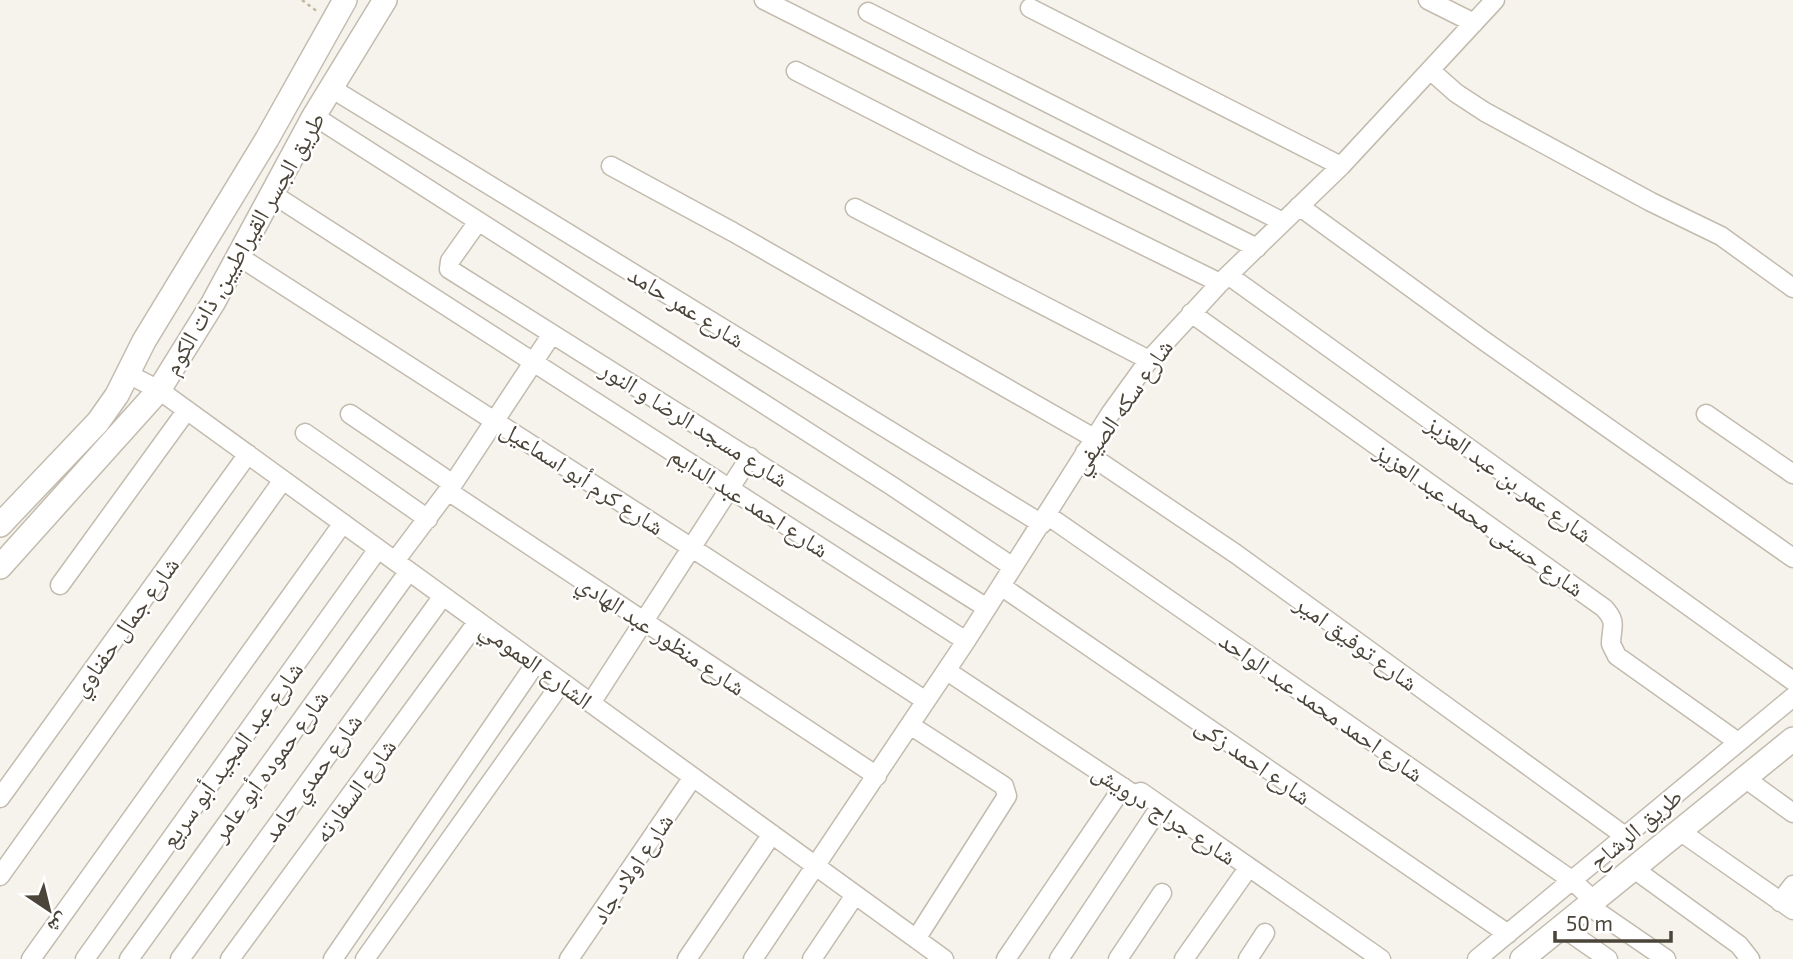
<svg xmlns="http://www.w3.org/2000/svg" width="1793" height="959" font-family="'Exo 2','Noto Naskh Arabic',sans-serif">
  <rect width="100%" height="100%" fill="#f6f3ec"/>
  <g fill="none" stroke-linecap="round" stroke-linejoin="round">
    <g stroke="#c2bbae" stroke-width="21">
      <path id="minor" d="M764,0l493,248
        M1428,0l46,23
        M1030,8l311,158
        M868,12l415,210
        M1430,70l26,23 29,19 166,90 70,34 72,52
        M796,71l178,91 246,121
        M331,88l711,436
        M314,116l578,370 121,81
        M611,166l122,66 361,206
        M271,193l695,448
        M1299,206l184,134 310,218
        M855,208l294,152
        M477,223l-27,38 -1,8 538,339
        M238,256l454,292 234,153
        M1228,275l565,406
        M1191,313l413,295c14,15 7,19 7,36l6,12 121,86
        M128,374l31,16 785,569
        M350,414l103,70
        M1706,414l87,60
        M305,433l123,86
        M1085,452l151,102 389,282
        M448,491l429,285
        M1047,515l526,366 21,20
        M395,561l58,-77 99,-150
        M60,585l127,-175
        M1001,586l507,348
        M947,671l186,123 8,-2 240,167
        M591,703l159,-246
        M910,725l94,61 3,10 -91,143
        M1746,779l47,34
        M0,798l248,-344
        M1681,832l112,78
        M1634,869l105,76 11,14
        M0,876l283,-396
        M1780,902l13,-17
        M1589,906l77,53
        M1562,927l46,32
        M31,959l312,-436
        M85,959l293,-410
        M129,959l280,-388
        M180,959l263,-363
        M230,959l248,-338
        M333,959l203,-296
        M365,959l197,-277
        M569,959l124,-182
        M687,959l85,-125
        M753,959l213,-318 144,-227 39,-54 71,-77 121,-117 154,-166
        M812,959l43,-64
        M1006,959l117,-172
        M1059,959l101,-152
        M1118,959l44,-66
        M1184,959l65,-92
        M1248,959l17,-26
        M1477,959l316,-262"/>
    </g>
    <g stroke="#c2bbae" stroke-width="26">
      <path id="tertiary" d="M0,525l98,-103 19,-27 27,-54 123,-202 78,-139
        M0,567l159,-177 54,-87 101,-187 71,-116
        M1522,959l271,-220"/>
    </g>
    <path stroke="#c4b79f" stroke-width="2.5" stroke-dasharray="3.5 3.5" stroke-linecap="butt" d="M302,0l16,12"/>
    <use href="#minor" stroke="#fff" stroke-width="18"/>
    <use href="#tertiary" stroke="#fff" stroke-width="23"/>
  </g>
  <g text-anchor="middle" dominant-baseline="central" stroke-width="5" stroke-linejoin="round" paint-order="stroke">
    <g font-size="24" fill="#4b4439" stroke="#fff">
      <text transform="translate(243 243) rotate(-60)">طريق الجسر القيراطيين, ذات الكوم</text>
      <text transform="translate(687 306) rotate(32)">شارع عمر حامد</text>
      <text transform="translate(1121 406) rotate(-55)">شارع سكه الصيفي</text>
      <text transform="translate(695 423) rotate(32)">شارع مسجد الرضا و النور</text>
      <text transform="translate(583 477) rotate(33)">شارع كرم أبو اسماعيل</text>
      <text transform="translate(1510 478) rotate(36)">شارع عمر بن عبد العزيز</text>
      <text transform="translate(750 501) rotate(33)">شارع احمد عبد الدايم</text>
      <text transform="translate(1480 519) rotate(35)">شارع حسنى محمد عبد العزيز</text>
      <text transform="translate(124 626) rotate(-54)">شارع جمال حفناوي</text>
      <text transform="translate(662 634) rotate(34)">شارع منظور عبد الهادي</text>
      <text transform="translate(1357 642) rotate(36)">شارع توفيق امير</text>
      <text transform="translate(537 664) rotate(36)">الشارع العمومي</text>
      <text transform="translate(1322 706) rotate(35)">شارع احمد محمد عبد الواحد</text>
      <text transform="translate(231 754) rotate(-54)">شارع عبد المجيد أبو سريع</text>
      <text transform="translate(1254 760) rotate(35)">شارع احمد زكى</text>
      <text transform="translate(269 765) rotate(-54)">شارع حموده أبو عامر</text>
      <text transform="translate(311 777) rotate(-54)">شارع حمدي حامد</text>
      <text transform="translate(354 790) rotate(-54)">شارع السفارته</text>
      <text transform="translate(1165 813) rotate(33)">شارع جراج درويش</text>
      <text transform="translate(1635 828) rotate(-40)">طريق الرشاح</text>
      <text transform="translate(631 868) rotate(-56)">شارع اولاد جاد</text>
    </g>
  </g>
  <g transform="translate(49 910) rotate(145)" stroke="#ffffff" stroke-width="5" paint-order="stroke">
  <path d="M0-5L12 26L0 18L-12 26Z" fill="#4b4439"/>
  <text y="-10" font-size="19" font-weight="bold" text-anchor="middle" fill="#4b4439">ش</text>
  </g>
  <path d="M1555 931v10h116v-10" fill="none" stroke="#4b4439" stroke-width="3.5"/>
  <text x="1566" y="931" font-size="21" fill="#4b4439" stroke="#ffffff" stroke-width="5" paint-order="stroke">50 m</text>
</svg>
